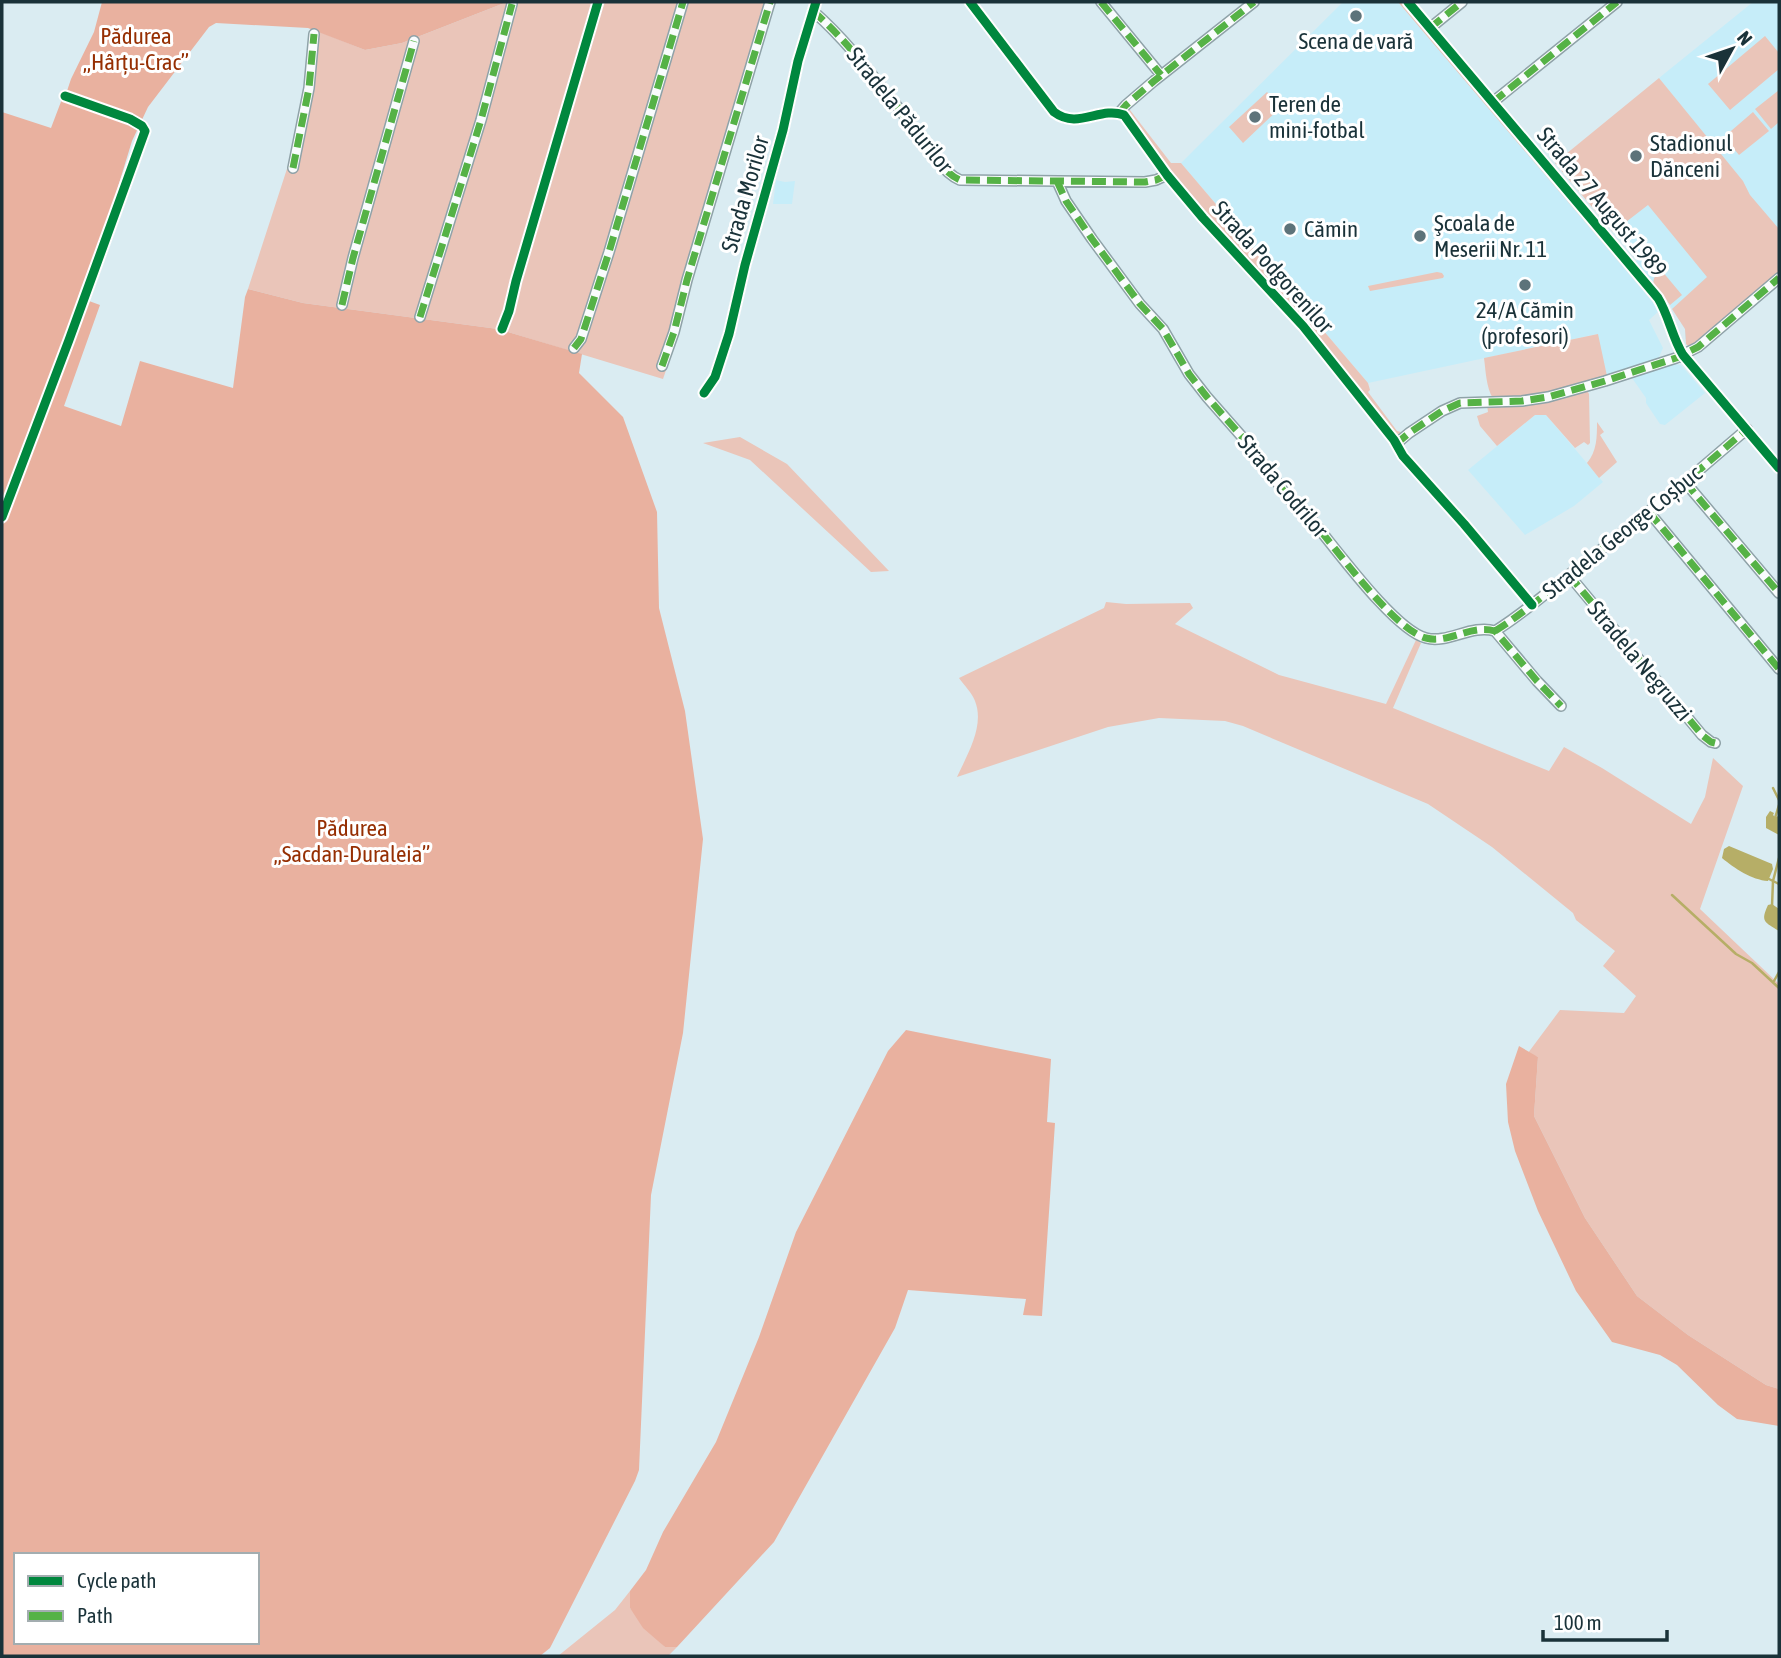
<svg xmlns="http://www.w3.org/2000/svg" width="1781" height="1658" font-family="'Asap Condensed',sans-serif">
  <rect width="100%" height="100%" fill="#daecf2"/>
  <path fill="#c6edf9" d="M1343,2h55l262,308 -11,10 14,28 -6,14 -50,14 -10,-42 -229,49 -187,-220z
    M1753,2h26v259l-94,78v-10l-15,-24 -35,-43 6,-5 -22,-30 97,-78 -57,-71z
    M776,180l9,2 10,-1 -3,23h-19z
    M1675,364l6,1 24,28 -40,32 -5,-1 -14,-21v-5l-14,-20z
    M1535,415h11l57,67 -29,24 -49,29 -57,-65z"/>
  <path fill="#eac5b9" d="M507,2h266l-71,240 -27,102 -12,35 -165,-50 -195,-26 -55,-14 48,-148 19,-111 50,20 37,-7z
    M1398,2h5l254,301 3,7z
    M1765,36l14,17v16l-49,41 -22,-26z
    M1659,78l84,103 7,14 29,34v43l-89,76 -4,-4 -1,-15 -13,-20 35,-32 -59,-72 -35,27 -58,-69z
    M1779,90v32l-8,7 -16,-20z
    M1267,92l14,15 -38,36 -14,-16z
    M1130,110l41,53h10l187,220 2,7 -2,2 29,39 4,1 -5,4 -99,-123 -53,-57 -83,-97 -34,-46z
    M1753,112l16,19 -30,24 -15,-18z
    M1662,271l20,24 -12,10 -17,-21 1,-6z
    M1437,272l5,1 2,3 -1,2 -73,13 -2,-5z
    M1598,334l9,42 -68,20 -46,3c-7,-13 -7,-26 -9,-41z
    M1587,390l2,4 1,49 -2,2 -4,-3 -9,6 -29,-33h-11l-38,31 -17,-20 -3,-10 11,-4 -1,-7c29,5 71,-8 100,-15z
    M1597,422l7,10 -4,3 17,27 -18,16 -12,-15c10,-12 10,-26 10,-41z
    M740,437l47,27 102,107 -18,1 -121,-112 -47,-17z
    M1106,602l20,2 64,-1 3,5 -18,16 104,51 107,29 30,-64 5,3 -28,65 156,63 15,-24 38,21 89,56 14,-27 8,-39 30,28 -43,123 79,75v405l-13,-4 -78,-50 -51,-39 -52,-78 -51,-102 4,-59 -10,-4 32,-43 64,3 12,-17 -33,-30 12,-15 -39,-31 -3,-7 -81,-66 -64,-43 -185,-78 -18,-5 -66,-3 -51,9 -151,50c10,-22 28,-51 18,-76 -3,-8 -11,-16 -16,-23l145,-70z
    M630,1591v17l35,39h12l-9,9h-110l57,-46z"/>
  <path fill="#e9b19f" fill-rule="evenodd" d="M102,2h405l-105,41 -37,7 -57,-22 -92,-5 -7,4 -61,80 -16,34 -19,62 -35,94 22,8 -36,101 57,20 19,-65 93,27 12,-91 3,-8 55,14 195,26 84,25 -3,19 44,44 34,95 2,96 26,103 18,128 -20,194 -32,162 -12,275 -4,11 -85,167 -10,8h-538v-1544l49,16 11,-29 2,1 7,-21 23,-47zM16,1555h241v87h-241z
    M906,1030l145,29 -4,63 8,1 -13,193 -19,-1 3,-16 -118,-9 -13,38 -121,214 -97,105h-12l-22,-19 -13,-20v-17l16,-21 17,-38 53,-90 43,-105 37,-105 92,-181z
    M1519,1046l19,11 -4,59 51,102 52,78 51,39 78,50 13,4v37l-42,-7 -19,-14 -41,-40 -17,-10 -48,-13 -36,-51 -38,-80 -23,-60 -7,-29 -2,-38z"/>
  <path fill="#b6ae67" d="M1770,811l4,2 -1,2 2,2 4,-1v19l-13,-7v-11z
    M1729,846l43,18 1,5 -5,12c-16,-1 -34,-13 -46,-23l2,-9z
    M1772,904l7,5v22c-14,-9 -19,-9 -11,-26z"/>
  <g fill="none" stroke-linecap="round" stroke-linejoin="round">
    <path stroke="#b6ae67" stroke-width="2.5" d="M1773,788l6,12
      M1775,818l4,-13
      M1769,879l10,5
      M1672,895l64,59 16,9 27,25
      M1772,906l1,-25 6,-23
      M1774,981l5,-9"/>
    <g stroke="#8fa2a8" stroke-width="12">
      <path id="minor" d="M970,2l84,110c24,18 46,-6 70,3l43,60 36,43 100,108 91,114 9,16 61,68 68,81
        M1101,2l60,73
        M1408,2l250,296c11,18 14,39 25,57l96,113
        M813,11c32,28 58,62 84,95 15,19 41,65 63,74l185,2 11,-2 11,-5
        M1430,28l32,-26
        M1493,102l124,-100
        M1119,113l7,-8 28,-24 100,-79
        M293,168l16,-80 5,-54
        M1057,181l9,20 26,38 48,65 23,25 26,45 18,23 44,50 37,50 12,14 11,8c23,27 83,111 115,119 22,6 45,-14 69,-7l42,50 24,25
        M342,305l11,-47 61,-217
        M420,317l61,-197 31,-116
        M502,329l7,-18 7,-30 82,-279
        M574,348l7,-9 28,-87 74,-250
        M662,366l12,-34 13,-52 83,-278
        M704,393l11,-16 14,-43 16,-69 38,-135 15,-69 18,-59
        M1396,444l13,-11 33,-22 18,-8 62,-2 26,-4 57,-16 71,-23 22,-11 81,-69
        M1685,482l94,111
        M1649,512l130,157
        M2,517l67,-177 76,-209 -3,-5 -12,-7 -65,-23
        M1569,575l133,160 9,7 4,1
        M1495,631c31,-19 57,-43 85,-65 57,-44 112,-89 167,-137"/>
    </g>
    <use href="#minor" stroke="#f9fcfd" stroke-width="9"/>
    <path stroke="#55b246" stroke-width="7" stroke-dasharray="14 7" stroke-linecap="butt" d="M1101,2l60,73
      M813,11c32,28 58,62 84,95 15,19 41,65 63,74l185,2 11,-2 11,-5
      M1430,28l32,-26
      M1493,102l124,-100
      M1119,113l7,-8 28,-24 100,-79
      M293,168l16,-80 5,-54
      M1057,181l9,20 26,38 48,65 23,25 26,45 18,23 44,50 37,50 12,14 11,8c23,27 83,111 115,119 22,6 45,-14 69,-7l42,50 24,25
      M342,305l11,-47 61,-217
      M420,317l61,-197 31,-116
      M574,348l7,-9 28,-87 74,-250
      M662,366l12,-34 13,-52 83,-278
      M1396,444l13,-11 33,-22 18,-8 62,-2 26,-4 57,-16 71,-23 22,-11 81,-69
      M1685,482l94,111
      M1649,512l130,157
      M1569,575l133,160 9,7 4,1
      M1495,631c31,-19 57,-43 85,-65 57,-44 112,-89 167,-137"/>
    <g stroke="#fff" stroke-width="13">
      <path id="cycleway" d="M970,2l84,110c24,18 46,-6 70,3l43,60 36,43 100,108 91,114 9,16 61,68 68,81
        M1408,2l250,296c11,18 14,39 25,57l96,113
        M502,329l7,-18 7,-30 82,-279
        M704,393l11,-16 14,-43 16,-69 38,-135 15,-69 18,-59
        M2,517l67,-177 76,-209 -3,-5 -12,-7 -65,-23"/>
    </g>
    <use href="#cycleway" stroke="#00873e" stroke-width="9"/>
  </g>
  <g fill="#5d737a" stroke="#fff" stroke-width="2.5">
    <circle cx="1356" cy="16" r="7"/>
    <circle cx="1255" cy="117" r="7"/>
    <circle cx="1636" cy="156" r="7"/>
    <circle cx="1290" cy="229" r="7"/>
    <circle cx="1420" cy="236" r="7"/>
    <circle cx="1525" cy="285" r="7"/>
  </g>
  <g text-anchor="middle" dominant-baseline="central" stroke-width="6" stroke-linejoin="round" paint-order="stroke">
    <g font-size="23" fill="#962f03" stroke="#fff">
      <text x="136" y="36">Pădurea<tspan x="136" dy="26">„Hârțu-Crac”</tspan></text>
      <text x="352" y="828">Pădurea<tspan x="352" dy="26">„Sacdan-Duraleia”</tspan></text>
    </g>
    <g font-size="23" fill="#1a3239" stroke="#fff" text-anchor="start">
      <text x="1356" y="41" text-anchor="middle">Scena de vară</text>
      <text x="1269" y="104">Teren de<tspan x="1269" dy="26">mini-fotbal</tspan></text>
      <text x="1650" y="143">Stadionul<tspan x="1650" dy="26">Dănceni</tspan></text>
      <text x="1434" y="223">Şcoala de<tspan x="1434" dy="26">Meserii Nr. 11</tspan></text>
      <text x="1304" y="229">Cămin</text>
      <text x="1525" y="310" text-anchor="middle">24/A Cămin<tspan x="1525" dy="26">(profesori)</tspan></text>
    </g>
    <g font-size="23" fill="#1a3239" stroke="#fff">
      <text transform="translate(900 110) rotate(51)">Stradela Pădurilor</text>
      <text transform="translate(745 194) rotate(-74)">Strada Morilor</text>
      <text transform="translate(1602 202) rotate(50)">Strada 27 August 1989</text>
      <text transform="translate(1273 267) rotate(48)">Strada Podgorenilor</text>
      <text transform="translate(1283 486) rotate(50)">Strada Codrilor</text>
      <text transform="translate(1622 532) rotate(-39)">Stradela George Coșbuc</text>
      <text transform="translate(1640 661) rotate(50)">Stradela Negruzzi</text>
    </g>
  </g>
  <rect width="1781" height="1658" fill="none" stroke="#1a3239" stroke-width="7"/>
  <rect x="14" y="1553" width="245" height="91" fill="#ffffff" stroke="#a3adb0" stroke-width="2"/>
  <rect x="28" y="1576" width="35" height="10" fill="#00873e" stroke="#a3adb0" stroke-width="2"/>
  <text x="77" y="1588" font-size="21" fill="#1a3239">Cycle path</text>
  <rect x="28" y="1611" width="35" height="10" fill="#55b246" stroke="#a3adb0" stroke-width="2"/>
  <text x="77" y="1623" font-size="21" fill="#1a3239">Path</text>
  <g transform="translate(1732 49) rotate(50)" stroke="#ffffff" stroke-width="5" paint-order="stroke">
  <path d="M0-5L12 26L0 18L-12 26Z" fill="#1a3239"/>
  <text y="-10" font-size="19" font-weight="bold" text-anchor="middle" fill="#1a3239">N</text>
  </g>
  <path d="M1543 1630v10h124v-10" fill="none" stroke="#1a3239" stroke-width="3.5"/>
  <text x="1554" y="1630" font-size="21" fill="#1a3239" stroke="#ffffff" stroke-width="5" paint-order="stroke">100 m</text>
</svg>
